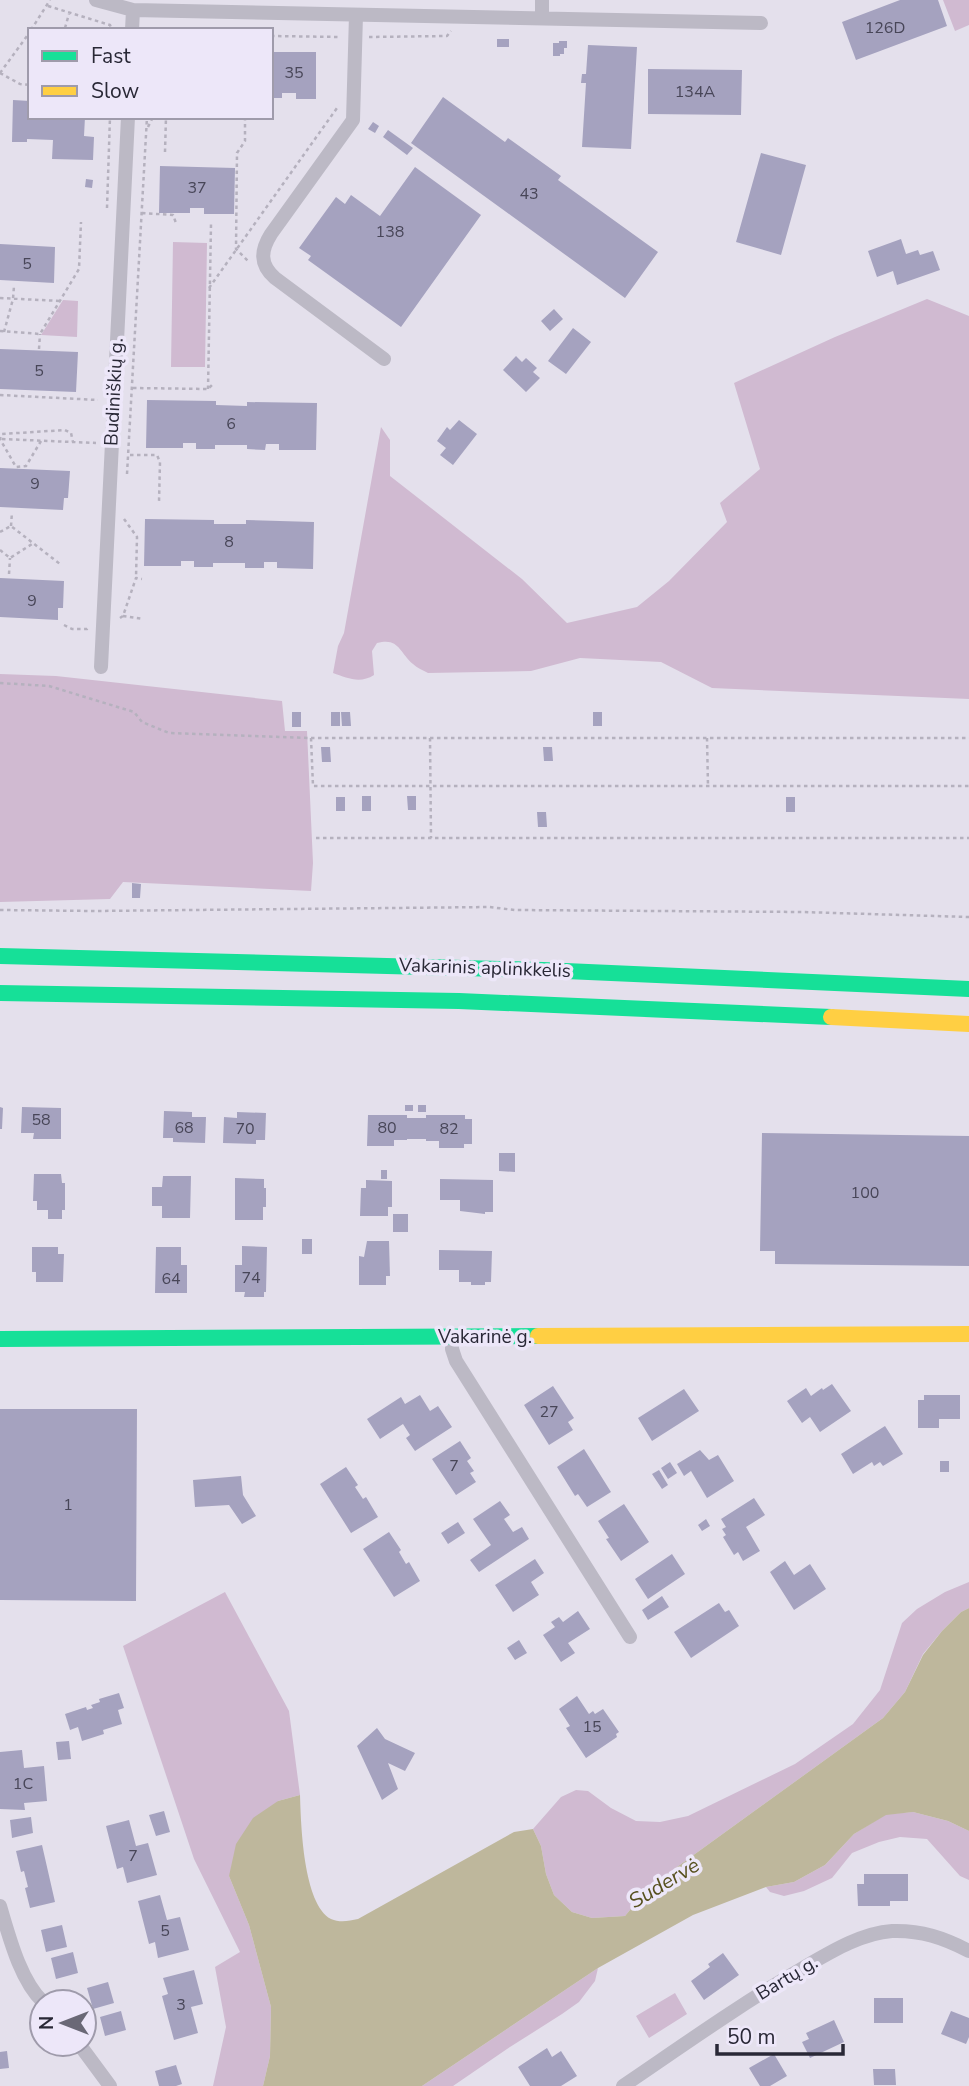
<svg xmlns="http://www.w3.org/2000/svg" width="969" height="2086" font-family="'Nunito Sans',sans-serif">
  <rect width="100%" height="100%" fill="#e4e0ec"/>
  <path fill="#d0bad1" d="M943,0h26v25l-14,6z
    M173,242l34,1 -2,124h-34z
    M927,299l42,17v383l-257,-11 -51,-26 -81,-4 -49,13 -103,2c-5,-3 -11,-5 -15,-9 -14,-12 -14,-27 -36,-21l-5,8 2,24c-14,9 -27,3 -41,-2l5,-27 6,-13 37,-206 9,13v36l132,103 45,44 70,-16 32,-26 58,-59 -7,-19 40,-34 -26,-86 101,-46z
    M63,300l15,1 -1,36 -36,-2z
    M0,674l56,2 226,25 3,30h22l6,132 -2,28 -188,-9 -13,17 -110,3z
    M969,1582v26l-8,4 -19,19 -19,23 -18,38 -22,26 -235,170 -23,28 -33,2 -20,-6 -18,-17 -8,-21 -5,-28 -8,-17 28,-32 15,-7 12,1 23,17 25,13 24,1 28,-6 107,-52 58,-40 27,-34 22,-67 15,-14 28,-17z
    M225,1592l64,119 11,84 -22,6 -49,75 20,49 22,82 -1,49 -7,30h-50l13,-59 -11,-60 25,-15 -46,-93 -71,-213z
    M913,1812l35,9 21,10v49l-9,-4 -33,-37 -27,-2 -21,5 -27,11 -20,25 -28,13 -20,5 -14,-4 -4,-5 28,-5 31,-17 29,-31 32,-20z
    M598,1968l-3,13 -16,21 -17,12 -55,35 -54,37h-31z
    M675,1993l12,21 -38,24 -13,-22z"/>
  <path fill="#beb79c" d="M969,1608v223l-21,-10 -35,-9 -27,3 -32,19 -29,31 -31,17 -28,5 -73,28 -95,53 -176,118h-159l7,-30 1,-49 -22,-82 -20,-49 7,-32 17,-26 25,-17 22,-6c1,29 3,109 31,124 9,4 18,2 27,0l156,-87 19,-3 8,17 5,28 8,21 18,17 20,6 33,-2 23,-28 235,-170 22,-26 18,-37 19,-24 19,-19z"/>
  <path fill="#a5a2bf" d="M900,0h38l9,26 -91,34 -14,-38z
    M497,39h12v8h-12z
    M559,41h8v7h-3v6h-4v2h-7v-13h6z
    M588,45l49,2 -6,102 -49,-2 4,-64h-5l1,-9h4z
    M271,52h45v47h-20v-6h-14v5h-11z
    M648,69l94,1 -1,45 -93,-1z
    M443,97l62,45 3,-4 53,38 -3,4 100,72 -33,46 -214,-155z
    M13,100l17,1v16h55l-1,19 10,1 -1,23 -41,-1 1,-19 -26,-1v3h-15z
    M373,122l6,4 -4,7 -7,-4z
    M388,130l25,18 -6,7 -24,-18z
    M761,153l45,12 -25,90 -45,-13z
    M160,166l75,2 -1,46h-30v-6h-14v5h-31z
    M415,167l66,48 -80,112 -93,-67 3,-4 -12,-8 37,-51 9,7 6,-9 29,21z
    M86,179l7,1 -1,8 -7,-1z
    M901,239l5,15 12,-4 2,5 13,-4 7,19 -43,15 -4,-14 -16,6 -9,-26z
    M0,244l55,3 -1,36 -54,-3z
    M554,309l9,10 -13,12 -9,-10z
    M573,328l18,14 -25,32 -18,-13z
    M0,349l78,3 -2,40 -76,-3z
    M516,356l6,6 4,-4 11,10 -4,4 7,6 -14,14 -23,-22z
    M147,400l69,1v4l31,1v-4l70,1 -1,47h-37v-6h-13l-1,6 -18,-1v-4h-32v4h-19v-6h-13v5h-37z
    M459,420l18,14 -24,31 -13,-10 6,-7 -9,-7 10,-14 3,3z
    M0,468l70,3 -2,27h-4l-1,12 -63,-3z
    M145,519l69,1v4h32v-4l68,2 -1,47 -36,-1v-6h-13v6h-19v-5h-32v4h-19v-6h-13v5h-37z
    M0,578l64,3 -1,27h-5v12l-58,-3z
    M292,712h9v15h-9z
    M331,712h9v14h-9z
    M341,712h9l1,14h-9z
    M593,712h9v14h-9z
    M321,747h9l1,15h-9z
    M543,747h9l1,14h-9z
    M362,796h9v15h-9z
    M407,796h9v14h-8z
    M336,797h9v14h-9z
    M786,797h9v15h-9z
    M537,812h9l1,15h-9z
    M132,883l9,1 -1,14h-8z
    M405,1105h8v6h-8z
    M418,1105h8v7h-8z
    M0,1107l3,1 -1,21h-2z
    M22,1107l39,1v31h-28l1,-6h-13z
    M164,1111l28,1v5h14l-1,26 -32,-1v-4h-10z
    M237,1112l29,1 -1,27h-9v4l-33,-1 1,-26 13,1z
    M368,1115h39v3h19v-3h39v4h7v25h-8v4h-25v-7h-13v-2h-19v1h-13v6h-27z
    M762,1133l207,3v130l-194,-2v-13h-15z
    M499,1153h16v19l-16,-1z
    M381,1170h6v9h-6z
    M34,1174h27l1,9h3v27h-3v9h-14v-9h-11v-9h-4z
    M163,1176h28l-1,42h-28v-12h-10v-19h10z
    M235,1178l29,1v9h2v19h-3v13h-28z
    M440,1179l53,1v32h-8v2l-25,-3v-11h-20z
    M366,1180l26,1v26h-4v9h-28l1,-28h5z
    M393,1214h15v18h-15z
    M302,1239h10v15h-10z
    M367,1241h22l1,35h-4v9h-27v-29l5,1z
    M242,1246l25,1 -1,45h-2v5h-20l1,-5h-10v-27h7z
    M32,1247h26v7h6l-1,28h-27v-10h-4z
    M156,1247h25v18h6v28h-32z
    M439,1250l53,1 -1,31h-6v3h-14v-3h-12v-12h-20z
    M832,1384l19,27 -31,21 -10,-15 -8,6 -15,-22 19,-13 5,8 11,-8 1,2z
    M553,1386l21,32 -6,4 5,8 -24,15 -25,-40z
    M684,1389l15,22 -47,30 -14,-23z
    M420,1395l10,16 8,-5 14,21 -37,24 -9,-13 4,-3 -7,-11 -23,15 -13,-20 34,-22 4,7z
    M924,1395h36v24h-21v9h-21v-28h6z
    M0,1409h137l-1,192 -136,-1z
    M885,1426l18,28 -20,12 -3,-4 -6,4 -2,-4 -19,12 -12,-20z
    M460,1441l11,17 -4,3 7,10 -4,2 6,9 -20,13 -24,-36z
    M584,1449l27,43 -24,15 -9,-13 -3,2 -18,-29z
    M700,1450l9,10 9,-5 16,26 -27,17 -16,-27 -7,5 -7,-12z
    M940,1461h9v11h-9z
    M670,1462l7,11 -9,6 -7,-11z
    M346,1467l12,18 -3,2 8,12 3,-2 12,20 -27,16 -31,-49z
    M659,1470l9,15 -6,4 -10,-15z
    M241,1476l2,19 13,21 -14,8 -13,-19 -34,2 -2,-27z
    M754,1498l11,17 -19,12 14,24 -17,10 -5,-9 -4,3 -11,-18 3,-2 -4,-6 4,-2 -5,-8z
    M500,1501l10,14 -6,4 9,13 9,-5 7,12 -50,33 -9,-12 21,-15 -18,-26z
    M624,1504l25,38 -28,19 -15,-22 3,-1 -11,-17z
    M706,1519l4,7 -8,5 -4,-6z
    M458,1522l7,11 -17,11 -7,-11z
    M389,1532l12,18 -2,2 7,12 3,-2 11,19 -26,16 -31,-48z
    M672,1554l13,20 -37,25 -13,-20z
    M535,1559l9,14 -13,9 8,13 -26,17 -18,-27z
    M785,1561l9,14 16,-11 16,25 -32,21 -24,-38z
    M662,1596l7,11 -21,13 -6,-10z
    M719,1603l6,9 4,-2 10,16 -48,32 -17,-26z
    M578,1611l12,18 -22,14 7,10 -14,9 -18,-27 12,-8 -4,-5 8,-5 4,5z
    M519,1640l8,13 -12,7 -8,-12z
    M119,1693l5,15 -6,2 4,14 -19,6 1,4 -22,7 -4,-14 -8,3 -5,-16 21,-7 1,3 6,-2 -2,-3 9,-3 -1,-3z
    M577,1696l12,18 4,-3 2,3 8,-5 16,23 -3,2 1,3 -31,21 -20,-30 4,-2 -11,-17z
    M377,1728l8,11 30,14 -10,18 -17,-8 10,26 -16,11 -25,-54z
    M69,1741l2,18 -13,1 -2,-18z
    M22,1750l2,18 20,-2 3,35 -23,2 1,7 -25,-1v-57z
    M164,1811l6,21 -14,4 -7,-21z
    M31,1817l2,16 -21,5 -2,-18z
    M129,1820l7,26 12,-3 9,32 -30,8 -4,-16 -6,2 -11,-43z
    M42,1845l13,57 -25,6 -5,-20 3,-1 -4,-16 -3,1 -5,-21z
    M864,1874h44v27h-18v5h-32l-1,-22h7z
    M160,1895l7,25 13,-3 9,33 -31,8 -3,-16 -6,2 -11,-43z
    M62,1925l5,22 -21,5 -5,-22z
    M73,1952l5,21 -22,6 -5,-21z
    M723,1953l16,22 -35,25 -13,-19 19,-14 -2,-3z
    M194,1970l9,34 -12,3 7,26 -24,7 -12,-44 6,-2 -5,-16z
    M108,1982l6,21 -21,6 -6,-21z
    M874,1998h29v25h-29z
    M121,2011l5,19 -21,6 -5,-19z
    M951,2011l18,7v19l-3,7 -25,-10z
    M834,2020l10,22 -34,16 -8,-16 7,-3 -3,-6z
    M547,2048l5,9 9,-6 16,25 -16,10h-31l-12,-19z
    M7,2051l2,17 -9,1v-17z
    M774,2054l13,22 -17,10h-10l-11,-18z
    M176,2065l6,19 -6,2h-17l-4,-15z
    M873,2069h22l1,16h-22z"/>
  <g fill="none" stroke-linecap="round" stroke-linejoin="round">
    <path stroke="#b5b1be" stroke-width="2.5" stroke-dasharray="3.5 3.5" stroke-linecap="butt" d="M48,6l62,19 2,5
      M65,28l4,-14
      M31,30l19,-30
      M271,36l70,1
      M369,37l78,-1 4,-5
      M0,73l30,-41
      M0,73l20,11 10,1
      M245,117v24l-8,12 -1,96 12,12
      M148,127l5,-10
      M165,152l1,-35
      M107,208l3,-91
      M142,213l31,2 3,8
      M209,288l128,-180
      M0,298l60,3
      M0,331l40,3 39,-65 2,-47
      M4,332l9,-33 1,-13
      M39,349l1,-15
      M133,388l75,1 5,-5
      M208,389l3,-165
      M0,395l98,5
      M2,439l94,4
      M41,441l-15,25 -10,1 -16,-28 2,-5 63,-4 6,3 2,9
      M130,455h27l3,7 -1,40
      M127,474l20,-357
      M124,519l13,18 -1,41
      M11,526l1,-14
      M0,532l11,-6 49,38
      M0,550l10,8 22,-14
      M9,574l1,-16
      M123,616l20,3
      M120,618l3,-2 13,-38 6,1
      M64,625l8,4h15l1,-1
      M0,683l49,3 85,26 8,10 27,11 142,5h658
      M311,738l2,48h656
      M430,738l1,100
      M707,738l1,48
      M316,838h653
      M0,910l95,1 394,-4 26,3 287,2 167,5"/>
    <path stroke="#bcb9c5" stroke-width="14" d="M96,0l37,10
      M356,15l-3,105 -82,114c-10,16 -12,30 4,44l109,81
      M542,17v-17
      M132,30l1,-20 628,13
      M101,667l27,-550
      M452,1337v12l4,12 174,276
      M0,1906c9,30 20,74 43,96
      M79,2044l31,42
      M623,2086c59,-40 118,-82 180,-118 26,-15 58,-35 89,-37 29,-1 52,7 77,20"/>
    <path stroke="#16e098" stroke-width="16" d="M0,956l543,14 426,19
      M0,993l459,8 372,16
      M0,1339l538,-3"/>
    <path stroke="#ffcf43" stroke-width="16" d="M831,1017l138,7
      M538,1336l431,-2"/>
  </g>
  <g text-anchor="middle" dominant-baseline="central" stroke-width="7" stroke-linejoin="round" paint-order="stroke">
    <g font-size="16" fill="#484658">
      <text x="885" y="28">126D</text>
      <text x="294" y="73">35</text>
      <text x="695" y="92">134A</text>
      <text x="197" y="188">37</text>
      <text x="529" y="194">43</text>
      <text x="390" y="232">138</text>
      <text x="27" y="264">5</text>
      <text x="39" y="371">5</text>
      <text x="231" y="424">6</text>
      <text x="35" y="484">9</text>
      <text x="229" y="542">8</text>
      <text x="32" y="601">9</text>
      <text x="41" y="1120">58</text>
      <text x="184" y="1128">68</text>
      <text x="387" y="1128">80</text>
      <text x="245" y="1129">70</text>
      <text x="449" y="1129">82</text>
      <text x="865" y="1193">100</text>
      <text x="251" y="1278">74</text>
      <text x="171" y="1279">64</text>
      <text x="549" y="1412">27</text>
      <text x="454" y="1466">7</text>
      <text x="68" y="1505">1</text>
      <text x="592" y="1727">15</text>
      <text x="23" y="1784">1C</text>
      <text x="133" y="1856">7</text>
      <text x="165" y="1931">5</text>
      <text x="181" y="2005">3</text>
    </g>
    <g font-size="19" fill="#292836" stroke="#ede7f9">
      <text transform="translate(114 392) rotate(-87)">Budiniškių g.</text>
      <text transform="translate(485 968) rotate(2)">Vakarinis aplinkkelis</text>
      <text x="485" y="1337">Vakarinė g.</text>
      <text transform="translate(787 1978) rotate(-31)">Bartų g.</text>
    </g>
    <g font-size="21" font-style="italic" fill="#57501e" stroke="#ede7f9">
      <text transform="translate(664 1883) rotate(-31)">Sudervė</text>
    </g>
  </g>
  <rect x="28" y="28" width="245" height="91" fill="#ede7f9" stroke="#9f9bab" stroke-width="2"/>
  <rect x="42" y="51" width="35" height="10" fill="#16e098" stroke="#9f9bab" stroke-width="2"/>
  <text x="91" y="63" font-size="21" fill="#292836">Fast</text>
  <rect x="42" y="86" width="35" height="10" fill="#ffcf43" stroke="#9f9bab" stroke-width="2"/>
  <text x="91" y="98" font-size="21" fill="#292836">Slow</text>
  <g transform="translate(63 2023) rotate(270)"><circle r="33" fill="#ede7f9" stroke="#9f9bab" stroke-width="2"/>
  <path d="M0-5L12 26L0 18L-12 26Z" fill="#6a6876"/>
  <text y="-10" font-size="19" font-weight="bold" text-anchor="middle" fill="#292836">N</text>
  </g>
  <path d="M717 2044v10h126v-10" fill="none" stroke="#292836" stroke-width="3.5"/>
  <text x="727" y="2044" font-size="21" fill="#292836" stroke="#ede7f9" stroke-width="5" paint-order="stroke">50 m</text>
</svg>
